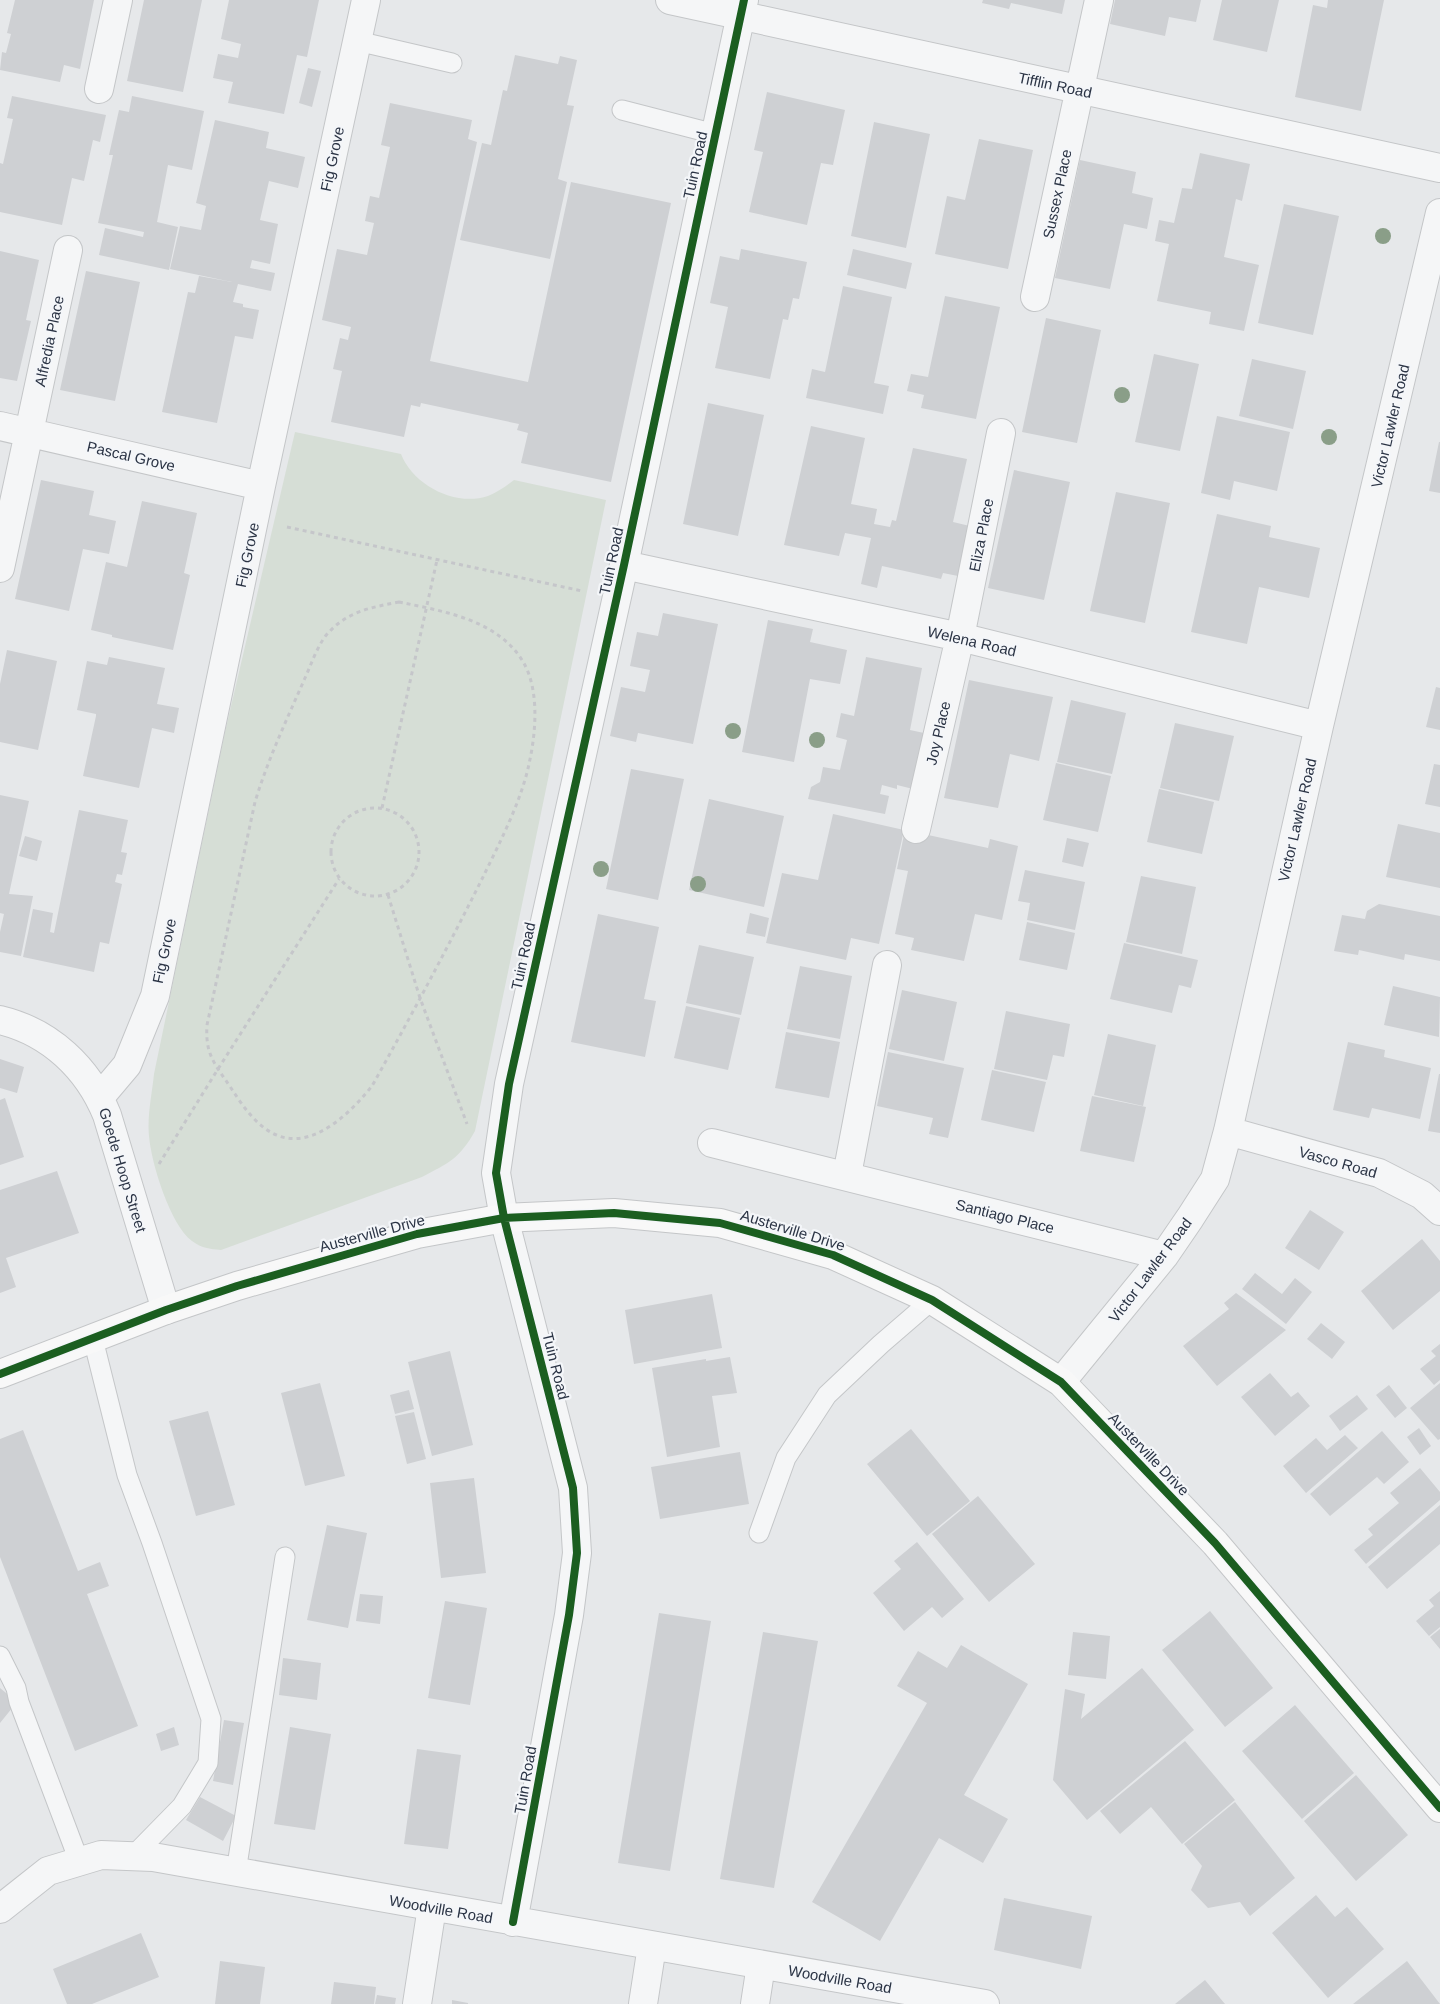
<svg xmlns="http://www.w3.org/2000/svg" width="1440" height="2004" font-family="Arial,sans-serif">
  <rect width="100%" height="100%" fill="#e6e8ea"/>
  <path fill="#d6ded6" d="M295,432l106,22c12,31 54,53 87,42 10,-4 18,-10 26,-16l92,20 -131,631c-15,27 -26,32 -53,46l-201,73c-11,-1 -20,-2 -29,-9 -22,-16 -41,-79 -43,-105 -2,-20 3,-42 5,-62l71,-342z"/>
  <path fill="#ced0d3" d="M15,0h79l-14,69 -16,-4 -4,17 -60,-12 2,-18 4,1 5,-19 -4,-1z
    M144,0h58l-19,92 -56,-11z
    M229,0h90l-12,57 -10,-2 -13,59 -56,-11 5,-21 -20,-4 5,-24 20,4 3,-14 -20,-5z
    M983,0h82l-3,14 -51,-11 -2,6 -27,-6z
    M1115,0h86l-5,22 -27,-5 -4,19 -55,-12z
    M1222,0h57l-12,52 -54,-12z
    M1328,0h56l-23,111 -66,-14 18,-92 14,3z
    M515,55l43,9 2,-8 17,4 -10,45 7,1 -16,73 9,3 -17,77 -90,-19 22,-97 9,2 12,-55 4,1z
    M308,68l13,3 -9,36 -13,-4z
    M767,92l78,18 -12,55 -12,-2 -14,62 -58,-13 14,-60 -9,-2z
    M12,96l94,19 -6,27 -7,-2 -9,41 -12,-3 -10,47 -62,-13v-49l3,1 10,-45 -6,-1z
    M132,96l72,15 -12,59 -24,-5 -11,57 21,5 -9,43 -70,-15 6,-27 38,9 1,-5 -46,-9 15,-68h-4l10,-45 10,2z
    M390,103l82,17 -4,19 9,3 -47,219 98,21 43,-200 100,21 -60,279 -90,-19 7,-30 -11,-3 2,-6 -98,-21 -1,4 -9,-2 -7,32 -73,-15 11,-51 -9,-2 7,-31 8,2 3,-13 -29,-7 15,-71 30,6 7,-32 -9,-2 5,-25 9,2 11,-51 -9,-2z
    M215,120l54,12 -3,16 39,9 -7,31 -29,-7 -9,39 18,4 -8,40 -18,-4 -2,8 25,5 -4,18 -33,-7 -5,18 10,2v3l16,3 -6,29 -18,-3 -18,87 -55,-11 26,-120 7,1 4,-17 33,6 -62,-13 10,-43 21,4 5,-24 -10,-3z
    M874,122l56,12 -24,114 -55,-12z
    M979,139l54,11 -25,119 -73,-15 12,-58 18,4z
    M1200,153l50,11 -8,37 -6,-2 -12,58 35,8 -15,66 -35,-7 2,-12 -54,-11 12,-57 -14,-3 4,-21 15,3 8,-35 10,1z
    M1080,160l56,12 -4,21 21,5 -6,31 -23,-5 -14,65 -55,-11z
    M1284,204l55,12 -26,119 -55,-12z
    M741,249l66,13 -8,37 -6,-1 -5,22 -5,-1 -13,60 -55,-11 13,-61 -18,-4 10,-47 19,4z
    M853,249l59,14 -6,26 -59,-14z
    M0,251l39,9 -13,60 5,1 -14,60 -17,-3z
    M86,271l54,11 -25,119 -55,-11z
    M843,286l49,11 -18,86 15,3 -6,28 -77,-16 6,-29 13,3z
    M945,296l55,11 -24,112 -55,-11 3,-13 -17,-4 4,-17 17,3z
    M1046,318l55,12 -24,113 -55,-11z
    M1154,354l45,10 -19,87 -45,-9z
    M1252,359l54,12 -13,58 -54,-13z
    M708,403l56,12 -26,121 -55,-12z
    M1217,416l73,16 -13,59 -43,-10 -4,19 -29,-7z
    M811,426l54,12 -14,66 26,5 -3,15 16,3 2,-7 4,1 17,-73 54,11 -14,63 21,5 -11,50 -20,-4 -2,6 -59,-13 -5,22 -16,-4 10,-46 -26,-5 -6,23 -55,-11z
    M1439,442h1v51l-11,-2z
    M1014,470l56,12 -26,118 -56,-12z
    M41,480l53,11 -5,24 27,6 -7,33 -26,-5 -14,62 -54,-12z
    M1116,492l54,11 -25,120 -55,-12z
    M142,501l55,12 -13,60 6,2 -17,75 -61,-13v-2l-21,-5 15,-68 21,5z
    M1217,514l54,12 -2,11 51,11 -11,50 -50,-11 -12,57 -56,-12z
    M663,613l55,11 -25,120 -55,-11 -2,9 -26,-6 11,-49 24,5 5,-22 -20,-4 7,-34 21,4z
    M768,620l45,9 -3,13 37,8 -7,34 -30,-5 -16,83 -52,-10z
    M7,650l50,11 -19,89 -38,-8v-58z
    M109,657l56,11 -8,36 22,4 -5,25 -22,-5 -13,60 -56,-12 13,-60v-2l-19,-4 10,-49 20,4z
    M866,657l56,11 -12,62 14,3 -11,56 -16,-4v4l-15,-4 -2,9 9,2 -4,18 -77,-15 3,-12 9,-5 3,-15 17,3 7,-30 -11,-3 5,-24 13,3z
    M969,680l84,17 -14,64 -29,-7 -12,54 -54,-10z
    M1436,687l4,1v42l-14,-3z
    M1071,700l55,13 -14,61 -55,-12z
    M1175,723l59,13 -15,65 -59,-13z
    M1056,763l55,13 -13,56 -55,-12z
    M1434,764l6,1v42l-15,-3z
    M631,769l53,10 -26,121 -52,-11z
    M1159,789l55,13 -12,52 -55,-12z
    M0,795l29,6 -20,93 24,2 -12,60 -21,-4v-20l4,-18 -4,-1z
    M709,799l75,17 -20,91 -75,-17z
    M79,810l49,10 -7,32 6,1 -5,22 -5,-1 -2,8 7,2 -13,60 -9,-2 -6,30 -71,-15 10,-48 20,4 -3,19 4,1z
    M833,814l71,16 -25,114 -28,-6 -5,22 -80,-17 16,-70 36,7z
    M1398,824l42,9v55l-54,-11z
    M905,830l83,18 2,-9 28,7 -16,74 -27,-6 -11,47 -53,-11 3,-12 -19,-4 13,-63 -11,-2z
    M25,836l17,5 -5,20 -18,-5z
    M1067,838l22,5 -6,24 -21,-5z
    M1025,870l60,12 -10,48 -48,-10 3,-17 -12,-2z
    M1141,876l55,11 -14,67 -56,-12z
    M1379,904l61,12v45l-35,-7 -1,6 -45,-10 -1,5 -24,-4 8,-36 23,4 2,-8z
    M750,913l19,5 -4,19 -19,-4z
    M598,914l61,13 -15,72 12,2 -11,56 -74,-15z
    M1027,922l48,11 -8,37 -48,-10z
    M1124,943l74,17 -7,28 -12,-3 -7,28 -62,-14z
    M699,945l55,12 -13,58 -55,-12z
    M800,966l52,10 -12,63 -53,-10z
    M1393,986l47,11 -1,40 -55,-12z
    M902,990l55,12 -13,59 -55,-12z
    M686,1006l54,12 -12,52 -54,-12z
    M1006,1011l64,13 -6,33 -11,-2 -6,25 -53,-11z
    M786,1032l54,10 -11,56 -54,-10z
    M1108,1034l48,11 -13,61 -49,-11z
    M1348,1042l37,8 -1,7 47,11 -11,51 -48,-11 -3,10 -36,-8z
    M888,1052l76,16 -16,70 -19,-4 4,-16 -56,-12z
    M0,1059l24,8 -7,26 -17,-5z
    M992,1070l54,12 -12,50 -53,-12z
    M1439,1074h1v59l-12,-2z
    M1092,1096l54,11 -12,55 -54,-11z
    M5,1098l19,59 -24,8v-65z
    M57,1171l22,62 -73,25 10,29 -16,6v-103z
    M1310,1210l34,22 -25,38 -34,-22z
    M1422,1239l18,22v30l-47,39 -32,-39z
    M1255,1273l27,21 13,-16 17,14 -26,32 -44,-35z
    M1236,1293l50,37 -69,56 -34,-40 46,-37 -5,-6z
    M712,1294l10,54 -88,16 -9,-54z
    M1321,1323l24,19 -13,17 -25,-20z
    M1440,1344v36l-6,5 -14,-16 16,-13 -5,-5z
    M450,1351l23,94 -41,11 -24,-94z
    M730,1357l7,36 -25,3 8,51 -53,10 -15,-89 54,-9v2z
    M1270,1373l21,24 7,-5 12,14 -35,30 -34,-39z
    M320,1383l25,93 -40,10 -24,-93z
    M1440,1383v56l-2,1 -28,-32z
    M1389,1385l18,23 -12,10 -19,-23z
    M409,1390l5,19 -19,5 -5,-19z
    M1357,1395l11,14 -28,22 -11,-15z
    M208,1411l27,94 -39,11 -27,-95z
    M414,1412l12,47 -19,5 -12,-48z
    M1419,1428l12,18 -11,9 -13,-18z
    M911,1429l59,72 -43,35 -60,-72z
    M23,1430l55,141 22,-9 9,24 -22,8 51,132 -63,25 -75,-194v-118z
    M1382,1431l27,31 -25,22 -7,-7 -47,39 -20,-22z
    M1345,1435l13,13 -52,45 -23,-27 33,-28 11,12z
    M740,1452l9,52 -89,15 -9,-52z
    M1420,1468l20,24v8l-74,64 -12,-14 19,-15 -5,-6 31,-26 -9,-10z
    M474,1478l12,95 -45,5 -11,-95z
    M978,1496l57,68 -46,38 -57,-68z
    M1440,1505v39l-53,45 -19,-22z
    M327,1525l40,8 -19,95 -41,-8z
    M917,1542l47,57 -22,19 -10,-11 -28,24 -31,-38 28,-24 -7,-8z
    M1440,1591v36l-11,9 -13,-15 18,-15 -5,-6z
    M360,1594l23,2 -3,28 -24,-3z
    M445,1601l42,7 -17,97 -42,-7z
    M1210,1611l63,77 -48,39 -63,-77z
    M659,1613l52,8 -41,250 -52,-8z
    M1440,1629v20l-10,-12z
    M763,1632l55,9 -44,247 -54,-9z
    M1073,1632l37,4 -4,43 -38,-4z
    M961,1645l67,39 -64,111 44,24 -25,44 -44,-25 -59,103 -68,-39 115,-199 -30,-17 21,-35 29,17z
    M283,1658l38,5 -4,37 -38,-5z
    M1142,1668l52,62 -107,90 -34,-40 12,-91 20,5 -4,25z
    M0,1688l17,14 -17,21z
    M1295,1705l59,68 -52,46 -60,-68z
    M224,1720l20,3 -11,62 -20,-4z
    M174,1727l5,18 -18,6 -5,-17z
    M290,1727l41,7 -16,96 -41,-6z
    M1185,1741l50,59 -53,44 -31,-37 -31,27 -20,-23z
    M417,1749l44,6 -13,94 -44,-5z
    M1356,1775l52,60 -52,46 -52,-60z
    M200,1797l36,19 -13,25 -37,-21z
    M1235,1802l60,76 -45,38 -10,-14 -32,6 -17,-18 11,-24 -18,-22z
    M1316,1895l19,22 12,-10 37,42 -56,49 -56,-65z
    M1004,1898l88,18 -11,53 -87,-19z
    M141,1933l18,44 -67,27h-25l-14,-35z
    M220,1961l45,6 -5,37h-45z
    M1407,1961l33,43h-87z
    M1205,1980l20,24h-50z
    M334,1982l42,5 -2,17h-43z
    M377,1995l19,3 -1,6h-20z
    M452,2000l16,3v1h-16z"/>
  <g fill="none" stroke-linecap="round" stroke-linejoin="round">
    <g stroke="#c4c6c8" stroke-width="21">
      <path id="lane" d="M357,41l95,22
        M622,110l93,24
        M93,1339l34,136 25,68 59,176 -3,44 -26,43 -49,50
        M759,1533l27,-75 41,-63 54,-51 51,-44
        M0,1656l16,32 3,14 60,159
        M236,1872l49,-315"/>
    </g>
    <g stroke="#c4c6c8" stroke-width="30">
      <path id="street" d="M670,0l770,168
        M99,89l19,-89
        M1035,297l64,-297
        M0,426l261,60
        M624,565l336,72 359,89
        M0,568l68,-318
        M916,829l44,-192 41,-204
        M0,1020c50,12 88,48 107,95l59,195
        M100,1097l27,-32 28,-69 106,-510 105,-486
        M1228,1131l151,42 43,22 18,16
        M712,1143l452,113
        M847,1175l40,-210
        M1061,1382l103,-126 26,-38 25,-39 13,-48 91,-405 121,-513
        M0,1909l48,-38 53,-16 52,2 832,147
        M513,1922l56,-307 8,-62 -4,-65 -69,-270 -8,-45 13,-89 115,-519 120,-565
        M417,2004l15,-97
        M643,2004l9,-58
        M755,2004l6,-39"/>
    </g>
    <g stroke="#c4c6c8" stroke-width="30">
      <path id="secondary" d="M0,1374l166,-64 71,-24 180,-52 87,-16 110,-5 106,10 113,32 99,45 129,82 154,161 225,265"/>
    </g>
    <path stroke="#c5c6ca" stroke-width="3" stroke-dasharray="4 4" stroke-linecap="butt" d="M287,527l295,64
      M399,602c43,9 97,17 123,58 18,28 14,73 7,104 -8,38 -30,80 -47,115 -35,70 -72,139 -110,207 -20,25 -57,63 -93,50 -22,-8 -36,-30 -48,-48 -16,-24 -26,-33 -24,-63l48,-223c13,-43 32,-83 50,-124 6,-13 14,-37 25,-47 19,-20 43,-24 69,-29z
      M331 852a44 44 0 1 1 88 0a44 44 0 1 1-88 0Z
      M382,808l55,-248
      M388,895l32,103 47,126
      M159,1164l59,-95 121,-190"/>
    <use href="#lane" stroke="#f5f6f7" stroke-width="19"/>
    <use href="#street" stroke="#f5f6f7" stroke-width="28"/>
    <use href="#secondary" stroke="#f8f8f8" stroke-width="28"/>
    <g stroke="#f4f6f9" stroke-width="11">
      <path id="cycleway" d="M0,1374l166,-64 71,-24 180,-52 87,-16 110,-5 106,10 113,32 99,45 129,82 154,161 225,265
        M513,1922l56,-307 8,-62 -4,-65 -69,-270 -8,-45 13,-89 115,-519 120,-565"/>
    </g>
    <use href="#cycleway" stroke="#1b5e20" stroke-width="8"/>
  </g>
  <g fill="#8a9e88">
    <circle cx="1383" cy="236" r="8"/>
    <circle cx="1122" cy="395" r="8"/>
    <circle cx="1329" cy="437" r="8"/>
    <circle cx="733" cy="731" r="8"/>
    <circle cx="817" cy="740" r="8"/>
    <circle cx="601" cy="869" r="8"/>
    <circle cx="698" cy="884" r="8"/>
  </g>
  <g text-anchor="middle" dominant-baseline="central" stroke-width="4.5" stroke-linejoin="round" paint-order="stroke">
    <g font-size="15" fill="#2b3445" stroke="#f4f6f9">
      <text transform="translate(1055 85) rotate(12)">Tifflin Road</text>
      <text transform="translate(332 159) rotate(-78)">Fig Grove</text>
      <text transform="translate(695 165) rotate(-78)">Tuin Road</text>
      <text transform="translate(1057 194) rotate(-78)">Sussex Place</text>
      <text transform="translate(49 341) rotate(-78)">Alfredia Place</text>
      <text transform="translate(1390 426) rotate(-77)">Victor Lawler Road</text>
      <text transform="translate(131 456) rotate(13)">Pascal Grove</text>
      <text transform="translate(981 535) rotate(-79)">Eliza Place</text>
      <text transform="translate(247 555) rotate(-78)">Fig Grove</text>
      <text transform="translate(611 561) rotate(-78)">Tuin Road</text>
      <text transform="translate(972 641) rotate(13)">Welena Road</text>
      <text transform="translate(938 733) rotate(-77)">Joy Place</text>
      <text transform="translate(1297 820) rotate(-77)">Victor Lawler Road</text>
      <text transform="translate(164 951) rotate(-78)">Fig Grove</text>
      <text transform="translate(523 956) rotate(-78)">Tuin Road</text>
      <text transform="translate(1338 1162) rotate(16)">Vasco Road</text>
      <text transform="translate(123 1170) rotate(73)">Goede Hoop Street</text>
      <text transform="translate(1005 1216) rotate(14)">Santiago Place</text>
      <text transform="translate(793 1230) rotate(17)">Austerville Drive</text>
      <text transform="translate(372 1233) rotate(-15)">Austerville Drive</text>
      <text transform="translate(1150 1270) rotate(-53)">Victor Lawler Road</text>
      <text transform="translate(556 1366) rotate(76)">Tuin Road</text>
      <text transform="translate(1149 1454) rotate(46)">Austerville Drive</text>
      <text transform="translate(525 1780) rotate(-80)">Tuin Road</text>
      <text transform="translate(441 1909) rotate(10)">Woodville Road</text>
      <text transform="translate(840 1979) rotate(10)">Woodville Road</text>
    </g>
  </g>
</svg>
